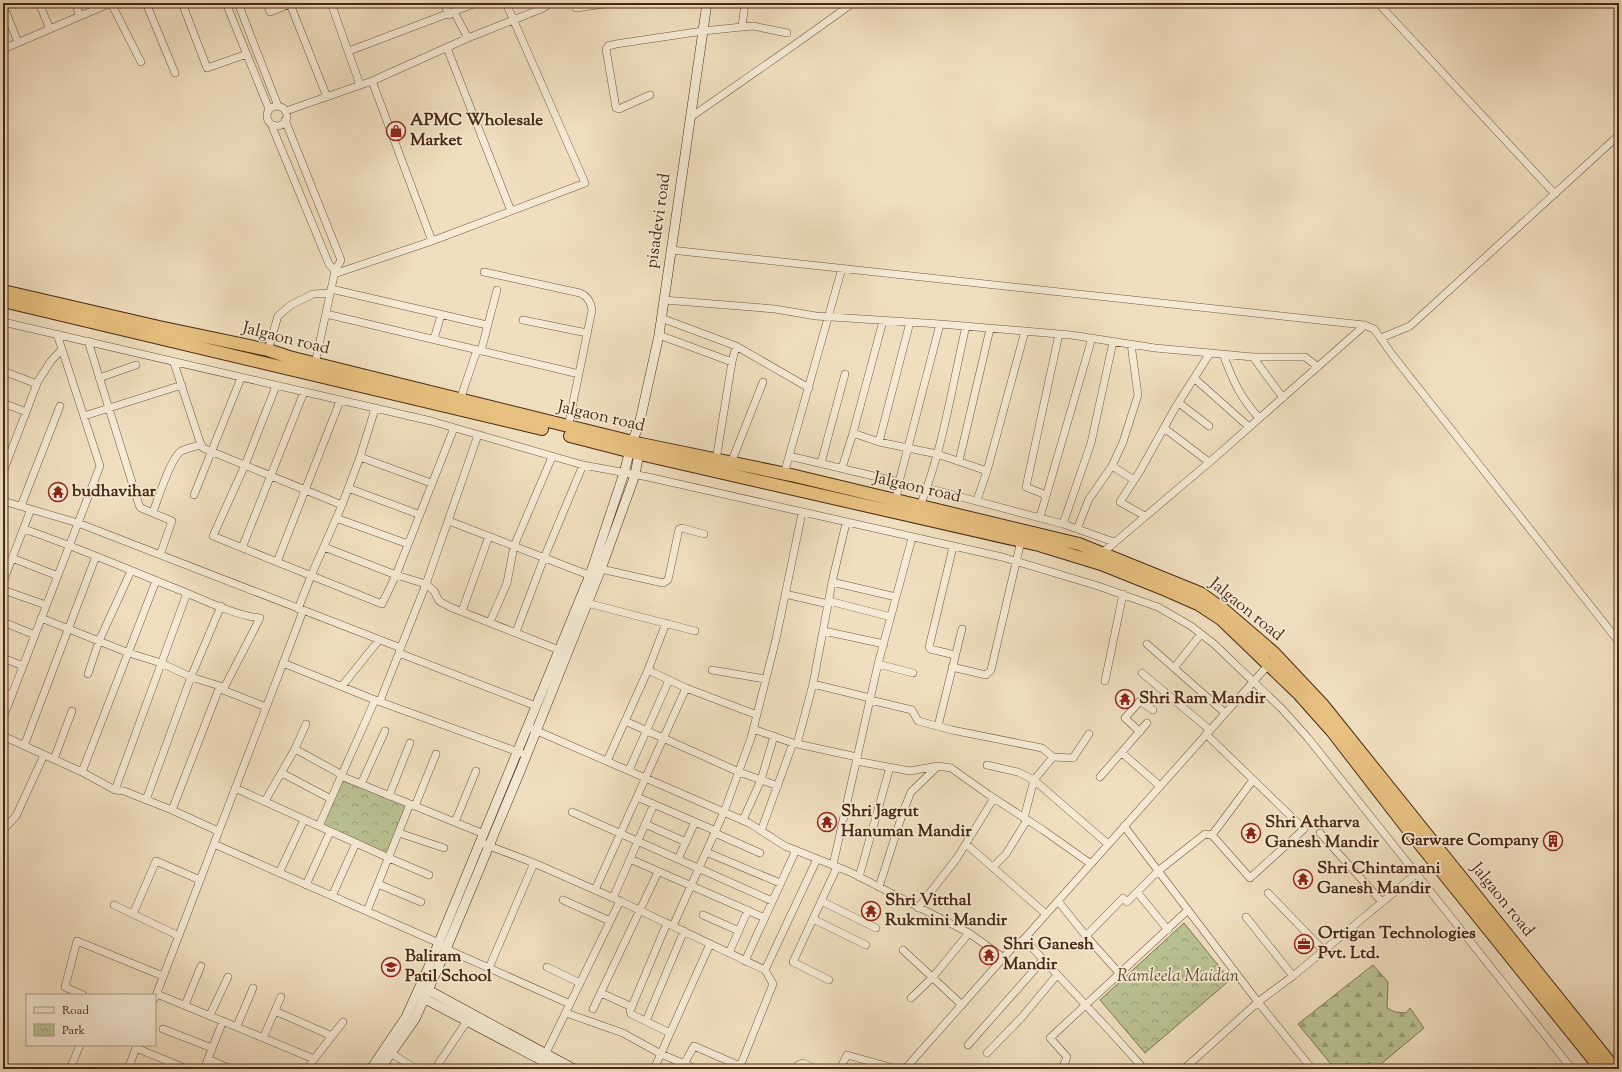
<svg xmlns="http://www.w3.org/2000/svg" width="1622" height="1072" font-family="'Sorts Mill Goudy',serif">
  <defs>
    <pattern id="forest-firs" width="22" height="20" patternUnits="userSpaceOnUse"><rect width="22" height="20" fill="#bac292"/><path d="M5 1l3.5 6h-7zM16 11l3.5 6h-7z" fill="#999e76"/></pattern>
    <pattern id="park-crowns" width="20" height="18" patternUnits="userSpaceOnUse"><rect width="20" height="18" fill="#bac292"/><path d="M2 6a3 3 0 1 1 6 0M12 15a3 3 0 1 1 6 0" fill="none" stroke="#999e76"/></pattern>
  </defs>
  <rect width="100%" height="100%" fill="#f0dfbf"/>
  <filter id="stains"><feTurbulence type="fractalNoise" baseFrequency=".005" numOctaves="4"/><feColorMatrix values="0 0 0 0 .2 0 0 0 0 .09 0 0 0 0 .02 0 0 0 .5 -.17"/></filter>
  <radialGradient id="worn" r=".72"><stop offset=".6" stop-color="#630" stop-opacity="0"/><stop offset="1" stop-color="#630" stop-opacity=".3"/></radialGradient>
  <path fill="url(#forest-firs)" stroke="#817552" d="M1373,965l15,17 -1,26 8,4 11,1 4,-5 14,20 -49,41h-40l-37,-45z"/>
  <path fill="url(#park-crowns)" stroke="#817552" d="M342,780l64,26 -19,49 -65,-30z
    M1184,923l46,57 -85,73 -45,-53z"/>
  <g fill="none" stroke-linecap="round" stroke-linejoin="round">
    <g stroke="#72563e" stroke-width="8">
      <path id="street" d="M39,3l11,26
        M75,3l5,13
        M111,3l30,59
        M146,3l29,70
        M182,3l25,65 40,-14
        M226,3l43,106
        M238,3l40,103
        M267,3l3,9 22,-9
        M331,3l29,82
        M444,3l5,12
        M1378,3l177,191
        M290,4l37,93
        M3,5l15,37
        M576,8l35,-5
        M454,12l14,26
        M742,27l3,-24
        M447,48l64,163
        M3,49l103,-44
        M349,51l127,-48
        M650,95l-31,14 -3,-1 -10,-59 2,-3 8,-2 87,-13 39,-4 11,-1 34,7
        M267 116a10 10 0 1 1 20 0a10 10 0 1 1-20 0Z
        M286,111l86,-30 96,-43 73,-29 10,-6
        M691,117l106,-74 56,-40
        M285,120l56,140 -6,11 -20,93
        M271,124l58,140 6,7
        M432,241l153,-58 -79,-180
        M671,250l693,75 10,4 20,28 225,285
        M484,272l96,21c7,3 11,9 12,17l-24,117
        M334,274l98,-33 -60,-160
        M331,289l156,36
        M664,300l111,9 41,7 124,8 131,11 84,13 55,5 43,4h52l13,10
        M326,314l253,60
        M661,318l75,28 73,42
        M523,320l64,13
        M3,322l428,99 152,44 65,12 354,80 96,29 60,21 33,19 23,18 68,65 26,29 264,331
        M659,335l73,27
        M1381,338l29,-12 209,-191
        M434,339l7,-24
        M88,341l51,164 2,3 31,13 -12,34
        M1131,344l7,51 -15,47 -11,24 22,14
        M268,350l10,-34 13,-11 22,-11 17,-1
        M481,351l16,-61
        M1223,354c10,27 17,43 36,64
        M1253,357l30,41
        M174,363l26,79 3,6 139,57 -31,71 -13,33
        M3,371l34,13
        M99,378l37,-13
        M1194,378l55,49
        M276,386l-31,79 -32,71 64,26
        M460,400l17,-50
        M340,401l-63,161 105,42 14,-29 58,-147
        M3,403l23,9
        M1179,403l30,23
        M84,416l98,-31
        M1164,428l45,34
        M853,433l26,9 58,12 50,17
        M478,435l-52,149 8,7 5,10 11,6 109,43
        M879,442l31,-120
        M789,456l110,26
        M360,457l71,26
        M716,460l16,-98 4,-16
        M959,461l31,-132
        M731,463l32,-81
        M821,463l24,-89
        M842,468l11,-35 30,-112
        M3,472l35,-91 13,-20 11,-12
        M784,474l58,-206
        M348,488l70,26
        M927,488l136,36 51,18
        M194,495l47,-117
        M1046,495l-20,-8 33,-153
        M896,500l3,-18 41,-158
        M977,500l10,-29 38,-140
        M3,501l75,22 323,125
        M342,505l18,-48 15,-48
        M21,506l39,-100
        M920,506c23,-57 32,-120 46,-180
        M153,512c5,-13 17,-52 27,-60 5,-4 14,-5 21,-7
        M1145,516l-25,-14 20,-31 35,-63 35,-55
        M1040,517l52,-179
        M336,518l72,26
        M449,521l145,56
        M1063,524l28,-81 22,-101
        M24,529c53,18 105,41 158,62 24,10 52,24 78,27l-37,72
        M1077,529l12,-30 23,-33
        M324,547l72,28 30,9 -27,68
        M953,547l-24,100 1,2 25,6
        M242,548l62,-156
        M1101,554l111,-94 153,-135
        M12,558l46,18
        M601,569l62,14 5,-3 11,-51 3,-1 22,6
        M3,582l28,-73
        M832,582l64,15
        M3,590l43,15
        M785,594l43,10 4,-22 14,-59
        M829,601l62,16
        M587,603l108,28
        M462,611l27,-75
        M41,618l88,35 32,10 30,14 29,9 3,4 43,17
        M3,622l32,13
        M490,622l17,-39 7,-37 38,-89
        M824,631l60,13
        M516,632l28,-74 39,-93
        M1147,644l78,69
        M3,658l20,8
        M283,663l92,37 146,53
        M878,664l35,9
        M952,667l34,8 5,-5 30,-129
        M1174,668l27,-34
        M648,670l38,18 71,27
        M712,670l53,9
        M1142,673l68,57
        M88,674l11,-33 32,-70
        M1105,681l18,-87
        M813,684l57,14
        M342,686l37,-46
        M3,692l9,3
        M870,700l42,10 6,11 34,9 90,18 11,9
        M380,701l19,-48 137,53
        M3,718l97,-252 -43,-132
        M625,721l114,51 39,14
        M938,726l24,-97
        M528,727l221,96 36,23 65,26 119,61 35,25
        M753,729l40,14 64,14
        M1140,732l-15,-14 15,-17 13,9
        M1206,734l98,95 -54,49 -38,-43 41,-55
        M3,736l79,36 33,18 9,1 48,19 46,21
        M797,744l16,-60 15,-80
        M24,746l72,-190
        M295,749l42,23 4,4 143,58
        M1122,753l38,33
        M54,759l18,-48
        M607,761l41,-91 18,-47
        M856,761l54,10 28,-5
        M987,765l31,7 16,8 74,64
        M629,770l40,-90
        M82,772l74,-191
        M282,773l49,26
        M1100,777l47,-54
        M361,784l24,-53
        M235,788l154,70 40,17
        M115,790l72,-197
        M389,796l21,-53
        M637,797l79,34
        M146,800l45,-123 30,-71
        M265,801l30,-52 11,-25
        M415,806l21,-52
        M172,810l48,-124
        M572,812l200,89
        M1024,818l10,-38 19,-23 20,1 16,-24
        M743,820l18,-40 13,-44
        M455,822l21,-51
        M645,824l41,18
        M319,826l56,-126
        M1124,826l134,176 54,67
        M3,830l13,-14 28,-61
        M761,831l32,-88
        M399,833l45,15
        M715,833l45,20
        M1320,833l62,69
        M214,844l225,99 7,6 124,55
        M484,844l50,19 86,38 145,69 8,14 -34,85
        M966,844l80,70
        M706,852l74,31
        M630,859l135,59
        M678,859l17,-37
        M833,865l45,-201 34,-126
        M993,867l13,-13 21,-34
        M279,873l25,-53
        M859,877l31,-110
        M378,884l43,18
        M306,885l24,-53
        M879,887l24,-75 8,-20 27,-26 13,2 38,27 54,35 48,34
        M595,890l91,-202
        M1137,892l31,38
        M1268,893l56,58
        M332,896l24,-53
        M613,898l41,-94
        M563,900l47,21
        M821,901l55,27
        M1058,901l28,35 37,-38 4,4 31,-31 47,-37 7,1
        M114,905l65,31
        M918,908l39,-50 37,-60
        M367,911l43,-107
        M133,914l23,-53 44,19
        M703,915l36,16
        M1246,917l47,59
        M813,919l53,26
        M667,923l-37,88 1,3 39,19
        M673,926l51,-114 27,-74 25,-99 26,-126
        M1086,936l34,38
        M1024,939l85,91 35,39
        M903,950l59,55
        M729,953l19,-43
        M745,961l51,-111
        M547,967l33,16
        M489,968l45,-105
        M765,970l52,-111
        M829,980l-36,-18 44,-95
        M601,993l31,14
        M157,994l157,65 -7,10
        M83,995l-18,-8 12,-46 86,35
        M155,998l148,-387
        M911,998l21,-20 37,-45
        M185,1005l16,-39
        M593,1009l65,-137
        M275,1011l57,25
        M566,1013l57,20 38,21 35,15
        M210,1015l18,-38
        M646,1021l38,-90
        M237,1026l16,-38
        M163,1029l49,19
        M263,1038l18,-41
        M968,1045l75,-85
        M136,1048l51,21
        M391,1053l25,16
        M987,1053l35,-36 35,-42
        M544,1057l76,-156
        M208,1059l22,10
        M314,1059l29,-37
        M684,1064l10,-18 46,20
        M70,1069l10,-24
        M128,1069l9,-24
        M204,1069l19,-48
        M435,1069l32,-48
        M654,1069l56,-125
        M796,1069l2,-4 5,-2 12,6
        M840,1069l7,-14 50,14
        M905,1069l107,-121 12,-9 246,-276
        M1062,1069l5,-12 -17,-19 138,-128
        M1184,1069l74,-67 35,-26 123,-102"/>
    </g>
    <g stroke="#482813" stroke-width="10">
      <path id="secondary" d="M423,991l5,-1 146,79
        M420,994l5,5 133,70
        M371,1069l35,-52 24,-53 160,-389 34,-102 8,-31 7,-17 20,-90 48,-332
        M380,1069l35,-50 24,-53 82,-197 80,-200 34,-94 5,-27"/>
    </g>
    <g stroke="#482813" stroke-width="14">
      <path id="highway" d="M3,291l156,36 109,23 21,7 352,87 150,31 288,69 121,49 24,17 50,43 48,51 293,365
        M3,301l539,128
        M570,436l70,18 399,91 62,19 65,26 32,14 23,15 78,75 33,37 75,97 194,241"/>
    </g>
    <use href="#street" stroke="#f5ead5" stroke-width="7"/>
    <use href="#secondary" stroke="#f5ead5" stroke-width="9"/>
    <use href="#highway" stroke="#e8c080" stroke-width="12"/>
  </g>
  <defs>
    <g id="shop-ring" transform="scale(1)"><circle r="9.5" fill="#f5ead5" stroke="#8f2418" stroke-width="1.5"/><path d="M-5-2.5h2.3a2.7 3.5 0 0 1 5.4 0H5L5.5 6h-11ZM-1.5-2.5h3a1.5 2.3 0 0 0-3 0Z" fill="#8f2418"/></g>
    <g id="temple-ring" transform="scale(1)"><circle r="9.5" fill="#f5ead5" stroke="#8f2418" stroke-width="1.5"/><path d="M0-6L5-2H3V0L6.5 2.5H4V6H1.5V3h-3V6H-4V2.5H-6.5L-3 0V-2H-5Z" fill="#8f2418"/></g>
    <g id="building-ring" transform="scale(1)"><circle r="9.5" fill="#f5ead5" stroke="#8f2418" stroke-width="1.5"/><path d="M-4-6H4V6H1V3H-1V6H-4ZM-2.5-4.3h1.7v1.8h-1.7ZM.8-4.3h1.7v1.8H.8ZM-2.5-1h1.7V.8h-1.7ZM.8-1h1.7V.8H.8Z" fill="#8f2418"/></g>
    <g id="office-ring" transform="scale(1)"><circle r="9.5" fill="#f5ead5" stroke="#8f2418" stroke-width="1.5"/><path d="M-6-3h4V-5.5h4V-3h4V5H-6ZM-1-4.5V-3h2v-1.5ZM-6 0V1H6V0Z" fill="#8f2418"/></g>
    <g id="school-ring" transform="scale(1)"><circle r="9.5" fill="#f5ead5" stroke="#8f2418" stroke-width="1.5"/><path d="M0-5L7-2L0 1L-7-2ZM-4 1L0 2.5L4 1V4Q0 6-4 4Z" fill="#8f2418"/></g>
  </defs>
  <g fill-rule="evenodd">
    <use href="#shop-ring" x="396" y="131"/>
    <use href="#temple-ring" x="58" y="492"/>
    <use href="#temple-ring" x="1125" y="699"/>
    <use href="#temple-ring" x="827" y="822"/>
    <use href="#temple-ring" x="1251" y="833"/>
    <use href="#building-ring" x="1553" y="841"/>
    <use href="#temple-ring" x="1303" y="879"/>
    <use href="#temple-ring" x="871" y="911"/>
    <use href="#office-ring" x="1304" y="944"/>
    <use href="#temple-ring" x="989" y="955"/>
    <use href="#school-ring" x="391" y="967"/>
  </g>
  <g text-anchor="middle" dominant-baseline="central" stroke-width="3.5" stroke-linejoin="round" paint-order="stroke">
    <g font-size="17" font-weight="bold" fill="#482813" stroke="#f5ead5" text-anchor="start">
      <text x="410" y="121">APMC Wholesale<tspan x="410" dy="20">Market</tspan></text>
      <text x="72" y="492">budhavihar</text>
      <text x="1139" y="699">Shri Ram Mandir</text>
      <text x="841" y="812">Shri Jagrut<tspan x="841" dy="20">Hanuman Mandir</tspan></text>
      <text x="1265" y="823">Shri Atharva<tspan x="1265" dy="20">Ganesh Mandir</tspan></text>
      <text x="1539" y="841" text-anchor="end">Garware Company</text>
      <text x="1317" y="869">Shri Chintamani<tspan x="1317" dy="20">Ganesh Mandir</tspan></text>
      <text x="885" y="901">Shri Vitthal<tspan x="885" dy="20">Rukmini Mandir</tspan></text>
      <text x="1318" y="934">Ortigan Technologies<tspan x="1318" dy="20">Pvt. Ltd.</tspan></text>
      <text x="1003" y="945">Shri Ganesh<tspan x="1003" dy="20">Mandir</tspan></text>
      <text x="405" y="957">Baliram<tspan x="405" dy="20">Patil School</tspan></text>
    </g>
    <g font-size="17" fill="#482813" stroke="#f5ead5">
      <text transform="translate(659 221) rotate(-82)">pisadevi road</text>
      <text transform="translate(286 339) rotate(14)">Jalgaon road</text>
      <text transform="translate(601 417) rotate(13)">Jalgaon road</text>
      <text transform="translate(917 488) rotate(13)">Jalgaon road</text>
      <text transform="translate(1246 610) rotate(39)">Jalgaon road</text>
      <text transform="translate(1502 900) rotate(51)">Jalgaon road</text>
    </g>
    <g font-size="17" font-style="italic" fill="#644e33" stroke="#f5ead5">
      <text x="1178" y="977">Ramleela Maidan</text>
    </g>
  </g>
  <rect width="1622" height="1072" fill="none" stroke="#f0dfbf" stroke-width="16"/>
  <rect x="4" y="4" width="1614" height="1064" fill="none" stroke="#482813" stroke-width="2"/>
  <rect x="8" y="8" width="1606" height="1056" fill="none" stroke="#482813"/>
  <rect x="26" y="994" width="130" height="52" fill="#f5ead5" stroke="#b09c87"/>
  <rect x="34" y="1007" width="20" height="6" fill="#f5ead5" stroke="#b09c87"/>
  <text x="62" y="1014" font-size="12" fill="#482813">Road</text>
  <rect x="34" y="1024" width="20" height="12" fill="url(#park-crowns)" stroke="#b09c87"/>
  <text x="62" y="1034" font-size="12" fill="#482813">Park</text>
  <rect width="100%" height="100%" filter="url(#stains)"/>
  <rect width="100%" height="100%" fill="url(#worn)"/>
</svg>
